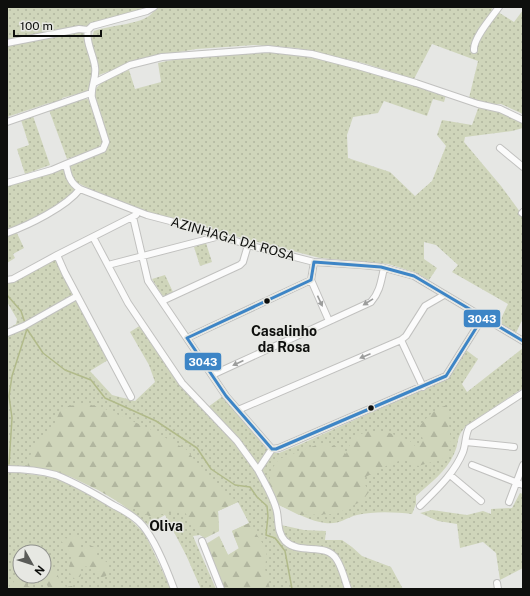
<svg xmlns="http://www.w3.org/2000/svg" width="530" height="596" font-family="'Public Sans',sans-serif">
  <defs>
    <pattern id="grass-dots" width="8" height="8" patternUnits="userSpaceOnUse"><rect width="8" height="8" fill="#cfd5ba"/><path d="M2 2h.1M6 6h.1" fill="none" stroke="#b1b69f" stroke-width="1.8" stroke-linecap="round"/></pattern>
    <pattern id="forest-firs" width="22" height="20" patternUnits="userSpaceOnUse"><rect width="22" height="20" fill="#cfd5ba"/><path d="M5 1l3.5 6h-7zM16 11l3.5 6h-7z" fill="#b1b69f"/></pattern>
  </defs>
  <rect width="100%" height="100%" fill="#e6e7e4"/>
  <path fill="url(#grass-dots)" fill-rule="evenodd" d="M7,7h141l-7,5 -51,16 -3,10 6,27 -2,19 -3,7 -26,7 1,8 14,-6 11,-1 16,41 -6,8 -31,11 -18,-49v-7l-42,14z
    M157,7h333l24,15 9,-12v104l-22,-10h-18l-14,-6 9,-37 -46,-17 -18,35 -51,-16 -67,-15 -42,-3 -58,4 -54,10 -43,16 -8,-35 3,-9c16,-6 42,-6 55,-15 3,-2 5,-6 8,-9z
    M289,53l74,16 83,26 -2,7 -11,-3 -6,17 -43,-15 -6,12 -25,4 -6,18 1,23 42,14 25,24 17,-15 14,-35 -9,-11 5,-15 30,5 7,-19 26,8 18,10v4l-11,3 -47,6 -1,5 37,44 22,30v102l-7,15 -17,-10 9,-19 -56,-32 6,-7 -22,-20 -12,-3v17l13,9 -8,12 -15,-8 -26,-8 -68,-6 -164,-42 -58,-23 -22,-11 -7,-12 2,-6c10,-3 29,-8 35,-16 10,-12 -24,-47 -7,-63 8,-8 20,-11 30,-15l6,19 26,-7 -3,-19c42,-10 87,-10 131,-10z
    M33,116l17,49 -25,9 -8,-25 12,-4 -8,-25z
    M63,167l7,17 14,8 -69,37 9,19 -11,6 2,4 -8,5v-78l31,-7z
    M206,243l6,19 -12,4 -6,-19z
    M55,257l53,103 -18,11 22,24 23,6 20,-19 -6,-17 -19,-33 11,-7 33,48 34,34 15,-11 47,57h9l22,-9 147,-66 18,-28 12,9 -16,25 5,8 56,-44v40l-57,38c-11,12 -6,16 -12,28 -8,18 -24,29 -38,42v8l-4,10c-16,-2 -39,-3 -55,1 -12,3 -18,10 -32,8 -17,-2 -31,-12 -46,-18l2,20 23,5 22,1 -1,9h17l10,7 10,9 29,11 12,22h-178l-6,-53 9,19 11,-6 -7,-18 17,-8 -11,-21 -20,9 1,20 -14,7 -5,-3 -7,1 23,53h-15l-15,-34 -21,-40 -17,10c-30,-26 -68,-50 -107,-57 -11,-2 -23,-1 -34,-1v-138l9,-5 1,-5 -10,-17v-19z
    M165,275l8,17 -9,4 -2,-1 -10,-16z
    M7,471l51,7 68,37 19,19 26,55h-164zM20,552h24v24h-24z
    M520,493l3,1v74l-23,12 -4,-27 -13,-11 -23,6 -3,-24 -19,-3 -18,-8 12,-3 35,5 16,-4 8,3v-5l21,-1z"/>
  <path fill="url(#forest-firs)" d="M88,404l17,5 43,19 39,22 17,23 12,13 22,16 -20,9 1,20 -14,7 -5,-3 -16,-24 -35,5 -12,-7 -8,-1 -31,-18 -29,-14 -30,-8 -12,-1 5,-17 12,-16 9,-7 7,-16 7,-5z
    M447,405l4,38 -5,15 -28,8 -14,-7 -18,7 -24,13 7,13 -7,9 -26,13 -37,1 -20,-10 -10,-20 2,-15 8,-11 40,-15 16,2 11,8 7,-17 16,-6h15l25,9 6,6 8,-6 -4,-13c9,-11 15,-18 28,-22z
    M249,523l18,27 -2,19 5,20h-46l-18,-45 13,-8 9,19 11,-7 -7,-17z
    M74,534l8,5 1,3 -3,2 -1,3 3,1c6,-3 10,-4 15,2l-1,9 9,2 3,2v9l-2,4 -7,2v-3l-5,-2 -2,-6 -11,-1 -3,3 3,6 -2,3 -4,1c-9,-7 -5,-13 -4,-22l-9,-10 2,-3 -3,-3 2,-3 7,1 2,-3z
    M44,560l3,3 -2,4 2,2 3,-1 7,5 3,9 6,5 6,-1 2,3h-25l-2,-4 -7,-4v-5h4z
    M19,576l3,2v3l6,2v3l4,2v1h-23l1,-4h2l4,-8z"/>
  <g fill="none" stroke-linecap="round" stroke-linejoin="round">
    <path stroke="#b1ba8a" stroke-width="1.5" d="M7,295l14,16 4,12
      M27,329l16,24 22,17 26,10 14,18 51,23 41,27 14,21 24,16 15,2 7,10 10,9 1,10 -2,19 9,3 10,13 7,38
      M9,464l3,-46 -3,-22 3,-20 15,-47"/>
    <g stroke="#c1c1bf" stroke-width="8">
      <path id="minor" d="M154,7l-7,4 -55,15 -4,4c-3,11 6,26 7,37 2,11 -5,20 -3,31l14,44 -3,7 -37,15c2,11 4,19 14,25l67,26 50,13 51,17 66,17 47,3 20,2 33,9 109,65
        M7,43l72,-14 9,1
        M474,50c-1,-12 18,-33 25,-43
        M94,83l36,-18 32,-8 106,-8 44,5 46,12 58,17 62,21 22,5 23,11
        M7,122l84,-29
        M500,148l23,19
        M7,183l45,-13 14,-6
        M522,213l1,-1
        M133,217l15,64 78,115 46,53 7,-1 167,-72 37,-59
        M7,233c22,-8 59,-26 73,-44
        M93,237l35,66 54,80 55,58 21,29
        M57,255l8,18 66,124
        M314,262l-3,18 18,41
        M108,265l112,-29
        M7,280l6,-1 44,-24 79,-40
        M162,301l78,-36 3,-3 5,-17
        M7,333l17,-7 53,-30
        M187,338l124,-58
        M401,340l22,47
        M212,375l159,-73c9,-10 10,-21 13,-34
        M238,410l163,-70 5,-4 19,-30 19,-11
        M466,442l48,5
        M272,449l-14,21c7,14 16,27 19,42 2,10 0,20 8,29 16,15 41,0 52,19 5,8 8,20 11,29
        M472,465l51,20
        M7,469c15,0 35,2 49,6 20,8 39,19 57,30 10,5 23,12 30,21 13,16 24,44 31,63
        M450,475l31,26
        M509,502l14,-37
        M420,506c16,-16 34,-32 43,-54 3,-8 2,-17 6,-24l54,-35
        M202,541l19,48
        M497,583l1,6"/>
    </g>
    <use href="#minor" stroke="#fbfbfb" stroke-width="6"/>
    <g stroke="#e7e8e3" stroke-width="6">
      <path id="bus-1" d="M314,262l67,5 33,9 69,41 -37,59 -170,73h-4l-46,-53 -39,-58 124,-58z
        M483,317l40,24"/>
    </g>
    <use href="#bus-1" stroke="#3d85c6" stroke-width="3"/>
  </g>
  <defs><path id="oneway-solid" d="M-6-.8H1V-3.2L6.5 0L1 3.2V.8H-6Z"/></defs>
  <g fill="#9c9d9c">
    <use href="#oneway-solid" transform="translate(320 301) rotate(65)"/>
    <use href="#oneway-solid" transform="translate(368 302) rotate(148)"/>
    <use href="#oneway-solid" transform="translate(365 356) rotate(157)"/>
    <use href="#oneway-solid" transform="translate(238 363) rotate(155)"/>
  </g>
  <g fill="#0e0f0d" stroke="#e7e8e3" stroke-width="1.5">
    <circle cx="267" cy="301" r="3.5"/>
    <circle cx="371" cy="408" r="3.5"/>
  </g>
  <g text-anchor="middle" dominant-baseline="central" stroke-width="3" stroke-linejoin="round" paint-order="stroke">
    <g font-size="13" fill="#0e0f0d" stroke="#e7e8e3">
      <text transform="translate(233 239) rotate(16)">AZINHAGA DA ROSA</text>
    </g>
    <g font-size="14" font-weight="bold" fill="#0e0f0d" stroke="#e7e8e3">
      <text x="284" y="331">Casalinho<tspan x="284" dy="16">da Rosa</tspan></text>
      <text x="166" y="526">Oliva</text>
    </g>
  </g>
  <g stroke="#e7e8e3" stroke-width="1.5">
    <rect x="463" y="309" width="38" height="19" rx="4" fill="#3d85c6"/>
    <rect x="184" y="352" width="38" height="19" rx="4" fill="#3d85c6"/>
  </g>
  <g font-size="11" text-anchor="middle" font-weight="bold" fill="#fff">
    <text x="482" y="323">3043</text>
    <text x="203" y="366">3043</text>
  </g>
  <rect width="530" height="596" fill="none" stroke="#0e0f0d" stroke-width="16"/>
  <g transform="translate(32 564) rotate(129)"><circle r="19" fill="#e7e8e3" stroke="#90918d"/>
  <path d="M0-3L7 15L0 10L-7 15Z" fill="#5a5b58"/>
  <text y="-6" font-size="11" font-weight="bold" text-anchor="middle" fill="#0e0f0d">N</text>
  </g>
  <path d="M14 30v6h87v-6" fill="none" stroke="#0e0f0d" stroke-width="2"/>
  <text x="20" y="30" font-size="12" fill="#0e0f0d" stroke="#e7e8e3" stroke-width="3" paint-order="stroke">100 m</text>
</svg>
